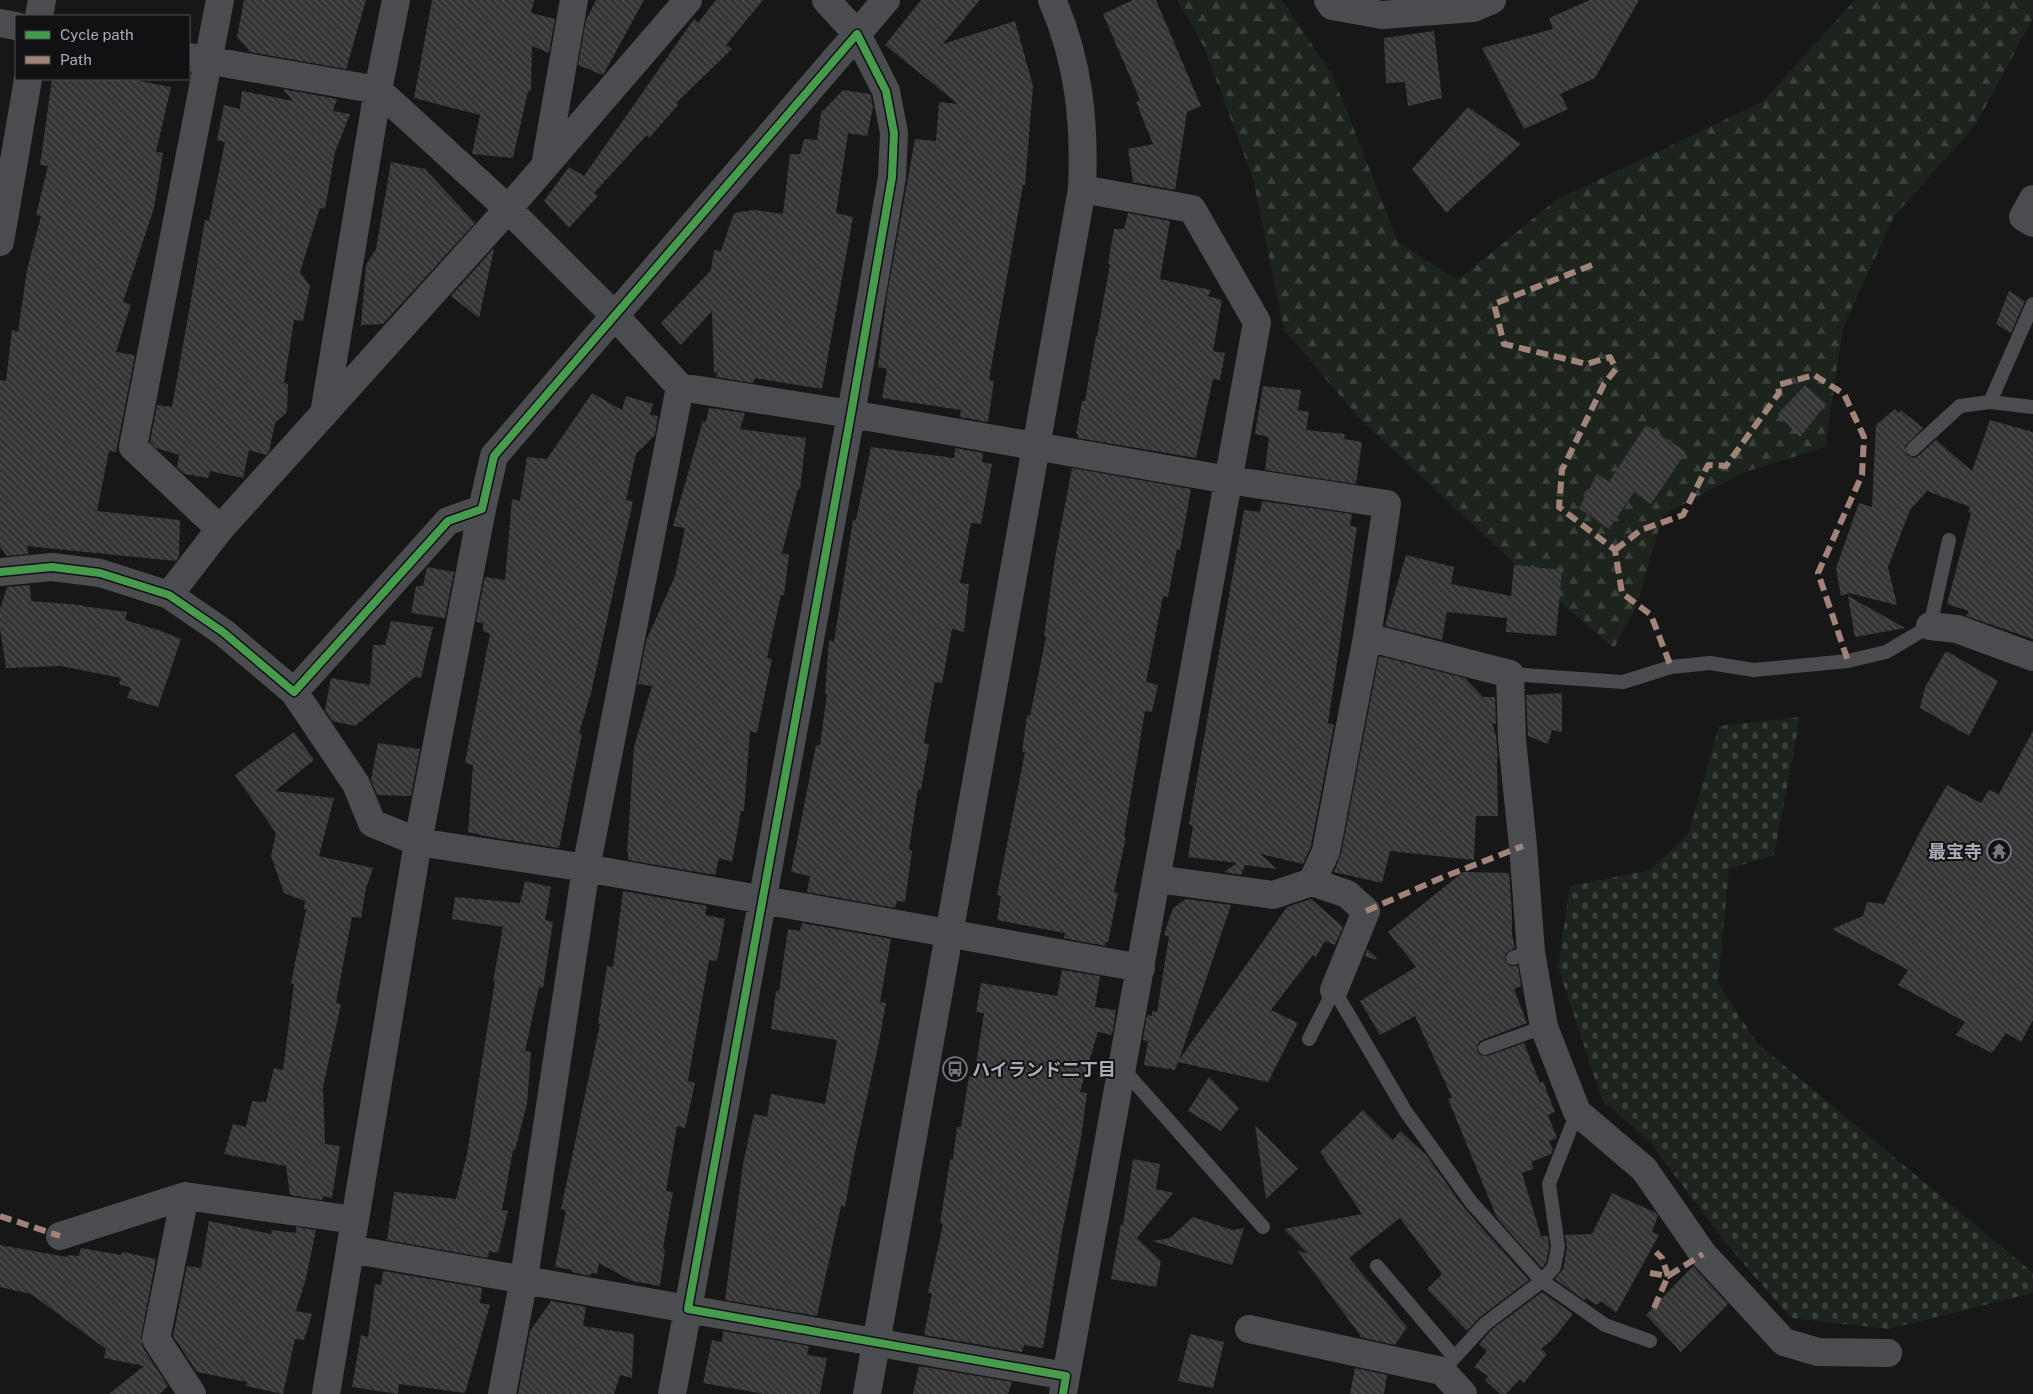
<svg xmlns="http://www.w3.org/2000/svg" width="2033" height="1394" font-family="'Public Sans','Noto Sans JP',sans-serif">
  <defs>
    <pattern id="forest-firs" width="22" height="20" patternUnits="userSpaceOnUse" patternTransform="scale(1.25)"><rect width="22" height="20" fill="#1d241e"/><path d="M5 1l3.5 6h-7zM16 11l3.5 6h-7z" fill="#3b413d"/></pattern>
    <pattern id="cemetery-stones" width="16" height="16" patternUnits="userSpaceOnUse" patternTransform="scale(1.25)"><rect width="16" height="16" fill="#1d241e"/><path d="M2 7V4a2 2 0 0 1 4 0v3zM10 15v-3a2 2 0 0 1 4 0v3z" fill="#3b413d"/></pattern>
    <pattern id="building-back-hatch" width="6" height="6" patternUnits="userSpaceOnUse" patternTransform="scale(1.25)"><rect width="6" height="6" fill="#353536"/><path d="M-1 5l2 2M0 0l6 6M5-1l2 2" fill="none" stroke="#4f5051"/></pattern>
  </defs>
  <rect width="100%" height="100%" fill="#171717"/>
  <path fill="url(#forest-firs)" d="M1177,0h105l51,76 65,166 60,38 98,-80 206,-98 93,-102h178v18l-58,108 -81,90 -51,112 -18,119 -83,26 -79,42 -27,92 -22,41 -99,-84 -154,-144 -77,-90 -31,-151 -49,-132z"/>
  <path fill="url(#cemetery-stones)" d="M1800,717l-26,138 -45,14 -11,114 39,60 276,230v20l-145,36 -97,-11 -66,-76 -76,-101 -47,-41 -44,-133 12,-81 80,-16 38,-35 31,-109z"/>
  <path fill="url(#building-back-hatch)" d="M244,0h122l-20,69 -96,-17 -13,-15z
    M432,0h102l-3,13 24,6 -6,34 -17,-7 -1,45h-3l-15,67 -41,-4 8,-39 -66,-17z
    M596,0h48l-41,75 -25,-10 8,-45z
    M716,0h47l-37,45 6,4 -56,54 2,2 -29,33 -2,-3 -53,58 4,3 -29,32 -25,-27 25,-34 15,9 110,-157 4,4z
    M921,0h59l-37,44 72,-23 18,65 -8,99h-2l-34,195 5,1 -6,41 -28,-5 1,-7 -79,-12 5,-29 -9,-2 9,-72 28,-156 21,2 3,-39 19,2 -73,-59z
    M1133,0h23l45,106 -14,6 -12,78 -42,-8 -5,-33 25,-5 -17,-42 4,-2 -37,-86z
    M1590,0h49l-44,78 -35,16 8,15 -44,20 -42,-81 71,-19 -4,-11z
    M1434,31l8,67 -34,8 -3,-24 -19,1 -2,-45z
    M52,79h77l42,8 -15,65 7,1 -9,55 -31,94 8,2 -15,48 19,3 -19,97 -7,-1 -12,60 83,9 -1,36 -3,5 -149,-15 1,8 -21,2 -7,-9v-167l6,1 6,-51 6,2 9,-62 14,-54 -5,-1 12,-49 -8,-1z
    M283,89l54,10 -4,12 17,3 -15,38 -10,57 -5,-1 -20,64 10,14 -7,35 -9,-1 -10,63 4,1 -1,28 -12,11 -6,29 -3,3 -17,-5 -6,28 -33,-7 -2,7 -24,-4 -7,-7 2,-12 -23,-7 -6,-6 7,-37 15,2 33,-187 4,1 16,-79 -8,-2 7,-35 16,4 2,-18 51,10z
    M843,90l27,4 3,13 -6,29 -19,-3 -12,80 17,4 -31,172 -67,-11 -2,5 -37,-6 2,-7 -4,4 -2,-63 -31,34 -20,-22 50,-53 3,-20 7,1 13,-38 20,-3 29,4 7,-60h10l4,-15 13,1 4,-27z
    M1468,107l53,37 -75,69 -34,-44z
    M391,162l34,7 50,54 -92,101 -22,1 5,-60 10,-16z
    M1128,213l42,8 -10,58 51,11 -3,6 14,4 -9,51 12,2 -5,27 -7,-1 -17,79 -118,-20v-4h-2l6,-33h3l11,-65h1l13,-72h-2l6,-35h10z
    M493,249h1l-15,69 -28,-22z
    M2009,291l16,10 -14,32 -15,-9z
    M1805,385l21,19 -26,33 -22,-23z
    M1263,386l38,4 -3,20 11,2 -3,18 39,4 -1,5 18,3 -6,42 -91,-14 4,-33 -14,-3z
    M592,393l30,17 4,-14 27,8 -3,11 8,1 -3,19 -19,19 -10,46 7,1 -42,192 -12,40 3,1 -23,114 -69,-11 -22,-5 5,-67 -8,-2 25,-129 -7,-3v-8l-7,-1 9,-45 20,3 7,-81 8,2 7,-44 20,2z
    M709,408l36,5 -5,16 66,9 -6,51h-2l-16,64 7,2 -5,40h-3l-14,63 5,1 -15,74 -7,-2 -6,80h-3l-9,51 -13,-4 -4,17 -87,-15v-8h-1l7,-105 18,-61 -14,-2 8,-43 29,-65 10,-48 -12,-2 30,-105 3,1z
    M1895,409l3,4 3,-3 22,18 -18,18 2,9 7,3 4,-2 18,-16 36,31 18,-51 43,12v207l-67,-23 3,-5 -22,-7 24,-91 -3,-1 2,-5 -43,-16 -17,19 -22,57 9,38 -48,-12 -8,3 -5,-28 23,-65 13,4 4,-82z
    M1646,425l40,27 -35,52 -17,-12 -25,37 -30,-21 18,-34 12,8z
    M871,447l83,11 1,-10 28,5 -1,9 10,2 -11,60 -10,-1 -11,60 9,1 -5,48 -12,-3 -10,54 -7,-1 -11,61 5,1 -8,46 -3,-1 -9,61 3,1 -7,51 -8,-1 -2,7 -88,-16 3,-16 -19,-4 25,-127h4l7,-51h-2l4,-54 5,2 19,-122h3z
    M1072,468l119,21 -11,61 -3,-1 -9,48 -5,-1 -17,86 12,3 -6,27 -7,-1 -21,126h2l-12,55 4,1 -10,49h-3v4l-41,-8 1,-5 -68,-13 4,-24 -4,-1 28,-143h-3l5,-37 3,1 16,-79 -2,-1 11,-78z
    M1262,501l90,13 -2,12 7,1 -29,196 6,2 -23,121 -8,18 -43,-10 17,15 -32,-4 -4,10 -17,-3 13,-9 -49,-6 5,-31 -4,-2 55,-314 16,2z
    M1406,555l48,12 -3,17 60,12 3,-31 48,5 -6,66 -50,-4 1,-14 -60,-6 -5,28 -57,-14z
    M427,567l27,5 -9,46 -34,-5 5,-27h7z
    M30,585l1,16 51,4v1l45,6 -2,8 36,11 20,8 -23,68 -31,-9 4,-10 -12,-4 2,-6 -60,-12 -55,2 -6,-40v-19l7,-22z
    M1848,596l57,32 -50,9z
    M391,621l42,6 -12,51 -6,-1 -60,49 -23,-5 -7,-11 6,-32 39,7 3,-40h12z
    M1946,651l52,30 -29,55 -49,-28 5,-21z
    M1379,656l86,22 18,19h12l1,27 -4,-1 4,13 2,21 -1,1 1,58h-22l-2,44 -84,-9 -8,32 -48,-11 7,-18z
    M1562,693v39l-10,-2 -4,14 -20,-8 -2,-41z
    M2033,731v289l-12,22 -15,-9 -14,20 -36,-18 9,-13 -67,-37 10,-15 -76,-41 31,-13 4,-14 17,2 36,-72 27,-47 34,18 8,-13 10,4z
    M294,732l20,28 -39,31 59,7 -15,58 54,12 -7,20 -5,30 -9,-1 -16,86 5,1 -18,84 2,56 15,2 -8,52 -9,-2 -1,4 -32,-5 -4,-29 -62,-12 9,-30 13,3 6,-26 14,1 8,-34 9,2 11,-86 -3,-1 15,-73 -2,-1 1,-8 -21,-8 -13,-37 5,-23 -41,-58z
    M378,743l42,6 -9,47 -34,-1 -6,-15z
    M1463,872l46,1 3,40v22l3,13 -9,5 -1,7 6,6h7l3,20 -7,3 13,34 -45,17 -4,3 -1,7 3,5 7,1 37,-13 16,40 3,-2 12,31 -7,3 9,23 -8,3 4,9 -2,4 -20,8 3,7 -12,4 19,63h7l1,11 -3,16 -4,5 -45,-50 -49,-119 4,-1 -37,-82 -35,19 -20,-34 56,-34 -28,-35z
    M525,881l26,6 -6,33 8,2 -10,66 -4,-1 -14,64 6,1 -4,52 -12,46h-2l-11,60 6,1 -10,42 -9,-2 -1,7 -101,-18 7,-48 62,7 11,-45 28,-173h-2l10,-54 -51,-8 3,-22 65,6z
    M623,891l84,15 -2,9 20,4 -8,42 -8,-1 -21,121 7,2 -10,45 -8,-2 -11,65 7,1 -10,56 2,3 -5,35 -28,-5 -33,-18 -2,11 -6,-1 -1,3 -19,-4 2,-2 -18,-3 11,-57 -5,-1 39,-185h-2l9,-58 6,1z
    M1186,899l45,6 -52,155 108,-153 24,-8 32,28 -8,18 -10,-4 -9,16 -3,-2 -42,55 27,13 -30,59 -90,-20 -3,8 -31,-5 4,-24 -5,-1 4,-25 5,1v-5l5,1 12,-76 -5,-1 9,-27z
    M802,923l89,16 -11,63 6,1 -8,44 -24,110 -9,50 -4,-1 -24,110 -92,-16 18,-136 11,-50 13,3 4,-23 54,10 12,-64 -66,-11 5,-38h3l9,-62 12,2z
    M1367,949l10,9 -1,2 -11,-4z
    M1062,970l38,6 -5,31 21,3 -4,25 -14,-3 -18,60 7,1 -6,45 -19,95 -19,115 -19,-3 -2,7 -98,-17 8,-42h-4l15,-69 -3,-1 10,-63 3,-1 4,-32h4l8,-51 5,1 10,-64 -8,-1 5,-29 76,13z
    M1209,1077l30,31 -18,23 -33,-20z
    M1363,1110l30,30 7,-9 27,25 37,52 65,72 -49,37 -13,14 -40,-42 15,-15 -42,-56 -51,40 58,69 -12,18 -35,-8v-2l-63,-85 11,4 -24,-25 78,-15 -42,-62z
    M1255,1125l43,44 -32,30z
    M1133,1159l27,5 -4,25 17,4 -36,45 24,23 -5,26 -45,-8 10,-55 2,2z
    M1612,1193l44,20 2,3 -6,16 7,3 -43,78 -15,-12 -4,4 -11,-7 -2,2 -29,-21 8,-10 4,-21 -2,-13 27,-1z
    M1193,1217l39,13 12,-2 -12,37 -80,-24 18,-3z
    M209,1221l62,13 1,-4 24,3v-6l20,3 -10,48 -10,33 16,3 -8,26 -9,-1 -12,55 -37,-8 1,-4 -50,-10 -24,-36 14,-70 14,2z
    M0,1245l67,12 1,-2 11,1 2,-8 40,7 1,-3 34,7 -15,78 2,11 25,38 -8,8h-51l35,-28 -40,-8 2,-9 -75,-55 -31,-7z
    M1693,1266l35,38 -47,48 -35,-37z
    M383,1271l99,17 -2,15 10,2 -25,88 -66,-9 -1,10 -46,-7 9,-52 7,2 7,-53 6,1z
    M1542,1292l31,22 -20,25 -12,10 6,5 -23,29 -4,-4 -14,15h-6l-15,-14 3,-4 -14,-9 13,-16 -8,-7 12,-14z
    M551,1301l35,6 -3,19 51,8 -2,44 -12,-3 -6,19h-96l12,-63z
    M723,1331l86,15 -2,9 20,3 -7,36h-56l-61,-11 9,-43 10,2z
    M1190,1334l34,8 -11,46 -35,-7z
    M919,1366l93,16 -4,12h-95z
    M1355,1368l32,7 -3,19h-34z"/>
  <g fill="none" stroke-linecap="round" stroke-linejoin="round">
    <path stroke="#4b4c50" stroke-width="14" d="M1990,402l43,-98
      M1913,449l47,-43 30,-4 43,5
      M1510,674l113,8 48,-15 39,-4 44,7 94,-9 38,-9 44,-26 19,-86
      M1513,958l18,-6
      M1334,990l72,122 65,90 71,79 63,44 45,16
      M1309,1039l25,-49
      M1485,1048l59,-21
      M1123,1069l140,158
      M1377,1266l77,91
      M1442,1371l43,-47 57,-43 12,-14 4,-20 -9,-63 28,-72"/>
    <path stroke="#4b4c50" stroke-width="28" d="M826,0l31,34 29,-34
      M1328,0l4,6 50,9 91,-7 19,-8
      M39,16l3,-16
      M0,23l16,3
      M189,57l189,33 130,119 107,107 65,71 171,27 378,66 158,24 -20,133 -41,214 -14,31 -39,13 -116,-16
      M545,166l29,-166
      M2033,199l-10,18 10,6
      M0,242l28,-163
      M324,414l54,-324 18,-90
      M220,529l-87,-82 87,-447
      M0,572l52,-5 48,6 69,22 54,37 71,60 154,-171 34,-12 12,-53 363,-422 29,57 8,42 -2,44 -41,237 -163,895 378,67 -3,18
      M169,595l51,-66 288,-320 180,-209
      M1930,626l27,3 76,28
      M1367,637l143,37 2,66 11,106 8,106 13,75 33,85 67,57 59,85 81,88 34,10 70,1
      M294,692l62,92 16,39 46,19 168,26 555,100
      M1312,882l35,12 19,17 -32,79
      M60,1236l125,-40
      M350,1249l338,60 -16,85
      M1249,1329l193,42 21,23
      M1066,1376l191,-1054 -65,-113 -110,-20
      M192,1394l-36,-55 29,-143 170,24
      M326,1394l92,-552 64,-333
      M502,1394l22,-116 62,-410 94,-481"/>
    <path stroke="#4b4c50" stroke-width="28" d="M867,1394l215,-1205c3,-66 -3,-128 -30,-189"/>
    <path stroke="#a18479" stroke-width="6" stroke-dasharray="12 6" stroke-linecap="butt" d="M1592,265l-98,39 10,40 83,20 23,-7 6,12 -12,15 -42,86 -3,37 56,43 7,43 29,22 20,52
      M1615,550l26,-20 42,-15 25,-50 18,1 53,-73 -1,-8 36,-10 30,19 20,43 -2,38 -44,98 30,88
      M1366,911l75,-33 82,-32
      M0,1216l60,20
      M1650,1273l18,3 -6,-18 -6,-6
      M1654,1308l14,-32 35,-22"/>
    <g stroke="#111113" stroke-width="11">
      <path id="cycleway" d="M0,572l52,-5 48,6 69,22 54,37 71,60 154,-171 34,-12 12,-53 363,-422 29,57 8,42 -2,44 -41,237 -163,895 378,67 -3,18"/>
    </g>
    <use href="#cycleway" stroke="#469c4c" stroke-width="8"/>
  </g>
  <defs>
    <g id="temple-ring" transform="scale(1.25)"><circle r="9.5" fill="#111113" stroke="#757880" stroke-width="1.5"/><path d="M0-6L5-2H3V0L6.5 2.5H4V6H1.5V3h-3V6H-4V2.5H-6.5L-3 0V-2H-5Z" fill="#757880"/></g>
    <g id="bus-ring" transform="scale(1.25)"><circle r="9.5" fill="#111113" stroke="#757880" stroke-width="1.5"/><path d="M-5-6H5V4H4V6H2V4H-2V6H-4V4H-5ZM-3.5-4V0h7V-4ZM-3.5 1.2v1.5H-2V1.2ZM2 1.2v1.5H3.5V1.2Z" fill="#757880"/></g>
  </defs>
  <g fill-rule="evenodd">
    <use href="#temple-ring" x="1999" y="851"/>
    <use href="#bus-ring" x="955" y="1069"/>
  </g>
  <g text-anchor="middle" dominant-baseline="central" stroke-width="4" stroke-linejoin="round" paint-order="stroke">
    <g font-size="18" font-weight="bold" fill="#a8adb8" stroke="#111113" text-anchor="end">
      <text x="1982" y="851">最宝寺</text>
      <text x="972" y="1069" text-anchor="start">ハイランド二丁目</text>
    </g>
  </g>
  <rect x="15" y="15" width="175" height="65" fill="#111113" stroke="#4d4f55"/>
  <rect x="25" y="31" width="25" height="8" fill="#469c4c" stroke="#4d4f55"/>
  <text x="60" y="40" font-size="15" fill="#a8adb8">Cycle path</text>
  <rect x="25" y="56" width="25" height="8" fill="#a18479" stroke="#4d4f55"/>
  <text x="60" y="65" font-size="15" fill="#a8adb8">Path</text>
</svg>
